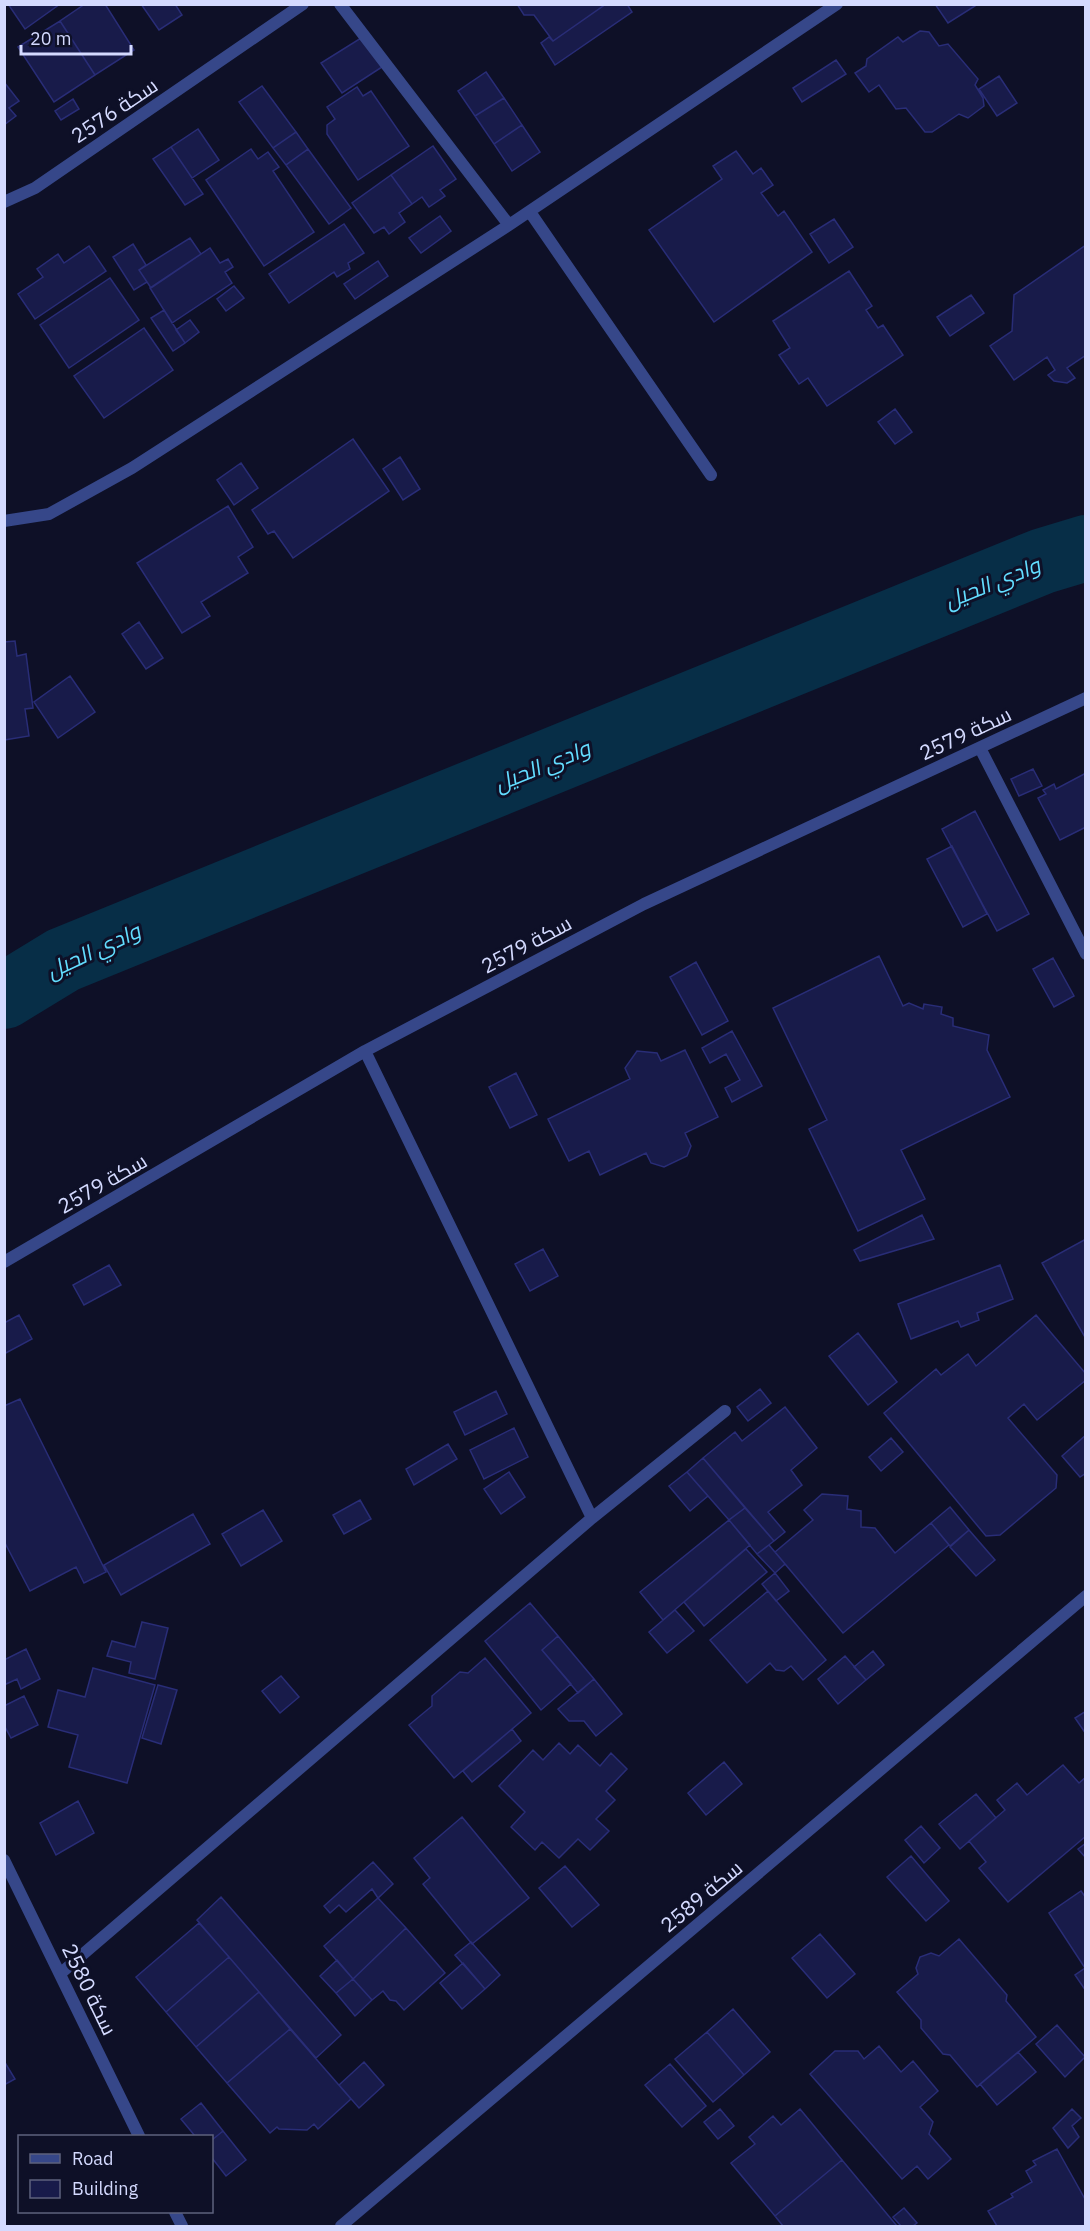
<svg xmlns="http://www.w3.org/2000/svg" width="1090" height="2231" font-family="'IBM Plex Sans',Cairo,sans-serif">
  <rect width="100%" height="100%" fill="#0e1027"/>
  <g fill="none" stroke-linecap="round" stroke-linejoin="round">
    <path stroke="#072e47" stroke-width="66" d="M4,996l59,-36 980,-399 43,-13"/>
  </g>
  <path fill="#181b4a" stroke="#292d77" stroke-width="1.5" d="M8,4h52l-35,25z
    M85,4h20l29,46 -39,25 -35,-54z
    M141,4h34l7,11 -23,15z
    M517,4h89l-53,37 -19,-26h-10z
    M606,4h21l5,8 -77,53 -14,-22 8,-6 4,4z
    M935,4h39l1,2 -27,17z
    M60,21l35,54 -41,27 -36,-55z
    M920,31l9,1 10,14 9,-2 30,35 -3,6 8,13 1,8 -16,12 -9,-4 -27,18h-7l-19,-24 -10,1 -17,-24 -10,7 -14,-19 11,-7 1,-7 31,-22 5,5z
    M361,38l21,29 -40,26 -21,-30z
    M836,60l10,14 -44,28 -9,-14z
    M486,72l18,26 -29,18 -17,-25z
    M999,76l18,27 -20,13 -18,-27z
    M4,82l15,19 -10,7 7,8 -12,9z
    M262,86l34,46 -23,16 -34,-46z
    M357,87l6,9 8,-5 38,55 -51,34 -31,-46v-9l8,-6 -8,-12z
    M504,98l18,27 -28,19 -19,-28z
    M73,99l6,10 -18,11 -6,-9z
    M522,125l18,27 -28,19 -18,-27z
    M198,129l21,31 -27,18 -21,-31z
    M296,132l12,17 -22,16 -13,-17z
    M433,146l23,33 -16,11 5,6 -16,11 -7,-10 -10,7 -21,-29z
    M171,147l32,47 -18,11 -32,-46z
    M251,149l7,10 10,-7 11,15 -6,4 41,61 -50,34 -58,-86z
    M308,149l43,59 -22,16 -43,-59z
    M736,151l17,23 8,-6 12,17 -12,8 17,23 6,-5 28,41 -98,70 -65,-92 73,-51 -9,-13z
    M391,175l21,29 -13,9 6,9 -16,12 -5,-7 -10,6 -22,-30z
    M440,216l11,15 -30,22 -12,-15z
    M834,219l19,28 -24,16 -19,-29z
    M344,224l20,29 -16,10 2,6 -13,8 -3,-5 -45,31 -20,-29z
    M190,238l11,16 -50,34 -12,-18z
    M133,244l13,21 -7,5 8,12 -13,8 -21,-33z
    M1086,245v110l-19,13 8,10 -8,5 -13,-2 -6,-6 7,-5 -8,-13 -33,23 -24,-34 22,-15 2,-36z
    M89,246l17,25 -71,48 -17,-25 25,-17 -6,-8 21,-15 6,9z
    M210,248l10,15 8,-4 5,8 -8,5 7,11 -60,40 -22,-35z
    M378,261l10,15 -33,23 -11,-15z
    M849,271l23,35 -6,4 12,18 5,-3 20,30 -76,51 -19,-28 -9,6 -20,-29 11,-7 -17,-27z
    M110,278l29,42 -70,48 -29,-43z
    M234,286l10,12 -18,13 -9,-12z
    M971,295l13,18 -34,23 -13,-19z
    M164,310l21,33 -12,8 -22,-33z
    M190,320l9,12 -14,11 -9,-13z
    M144,328l29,42 -69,48 -30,-42z
    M895,409l17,23 -17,12 -17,-22z
    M353,439l36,52 -96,67 -19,-27 -6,3 -16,-24z
    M400,457l20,32 -17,11 -20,-31z
    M241,463l17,25 -24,17 -17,-25z
    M228,506l25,41 -15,10 10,16 -47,29 9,14 -28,17 -45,-70z
    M139,622l24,36 -17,11 -24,-35z
    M15,641l2,15 9,-2 7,54 -8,1 4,27 -25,4v-98z
    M70,676l25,36 -37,26 -24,-36z
    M1033,769l9,17 -23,10 -8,-17z
    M1086,773v54l-26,13 -22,-42 8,-4 -3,-4 11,-6 2,5z
    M975,811l54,103 -32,17 -55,-102z
    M952,846l35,68 -24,13 -36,-68z
    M879,956l24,50 6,-3 14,6 1,-5 18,3 -1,7 12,4v8l36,9 -2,15 23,47 -109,53 24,49 -67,32 -49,-102 18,-9 -54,-112z
    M1053,958l21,38 -20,11 -21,-38z
    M696,962l32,59 -26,14 -32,-58z
    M732,1031l30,55 -30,16 -7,-14 15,-8 -14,-26 -16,9 -8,-15z
    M685,1050l33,67 -33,16 6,13 -4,10 -23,11 -13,-4 -5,-10 -46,22 -11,-24 -20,10 -21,-42 82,-40 -5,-11 12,-17 20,2 4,8z
    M516,1073l21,42 -27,13 -21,-41z
    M922,1215l12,24 -74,22 -6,-11z
    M1086,1239v100l-44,-76z
    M543,1249l15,27 -28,15 -15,-27z
    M109,1265l12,20 -37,20 -11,-20z
    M1000,1265l13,34 -36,14 2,7 -18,7 -3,-6 -47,18 -13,-35z
    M19,1315l13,24 -28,15v-31z
    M1036,1315l50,59v6l-49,40 -13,-16 -16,14 49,57 -1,13 -56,47 -14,1 -102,-123 52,-44 5,6 27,-21 8,12z
    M858,1333l39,49 -29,23 -39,-49z
    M760,1389l11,14 -23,18 -11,-14z
    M496,1391l11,23 -42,21 -11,-23z
    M20,1399l86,173 -22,11 -8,-16 -46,24 -26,-50v-135z
    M785,1407l32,41 -26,22 11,15 -34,27 17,20 -11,9 -71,-83 32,-26 7,9z
    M514,1428l14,29 -44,22 -14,-29z
    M1086,1435v38l-6,4 -18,-21z
    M891,1438l12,14 -22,19 -12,-14z
    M448,1444l9,15 -43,26 -8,-16z
    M703,1458l42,50 -16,12 -42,-48z
    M509,1472l16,25 -24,17 -17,-25z
    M687,1472l21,24 -18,15 -21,-25z
    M822,1494l26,2 -1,13 14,2v16l14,1 20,25 36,-30 18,22 -106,88 -68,-81 38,-32 -9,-10z
    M360,1500l11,19 -27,15 -11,-19z
    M950,1507l19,23 -19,16 -19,-23z
    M745,1508l29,33 -17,13 -28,-34z
    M263,1510l19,31 -41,25 -19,-32z
    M193,1514l17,30 -89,51 -17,-30z
    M729,1520l21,25 -87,75 -23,-28z
    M969,1530l26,30 -19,16 -26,-29z
    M769,1545l16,19 -10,9 -18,-19z
    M746,1549l21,23 -63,54 -20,-24z
    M775,1573l14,18 -13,10 -14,-17z
    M768,1591l58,69 -23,20 -12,-14 -7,5 -8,-1 -6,-7 -23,20 -37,-43z
    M530,1603l28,33 -16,14 29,34 -30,26 -56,-69z
    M675,1610l19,21 -27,22 -18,-21z
    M142,1622l26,6 -13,51 -26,-6 2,-11 -24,-6 5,-15 23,6z
    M558,1636l36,43 -16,14 -36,-43z
    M26,1649l14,30 -19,10 -4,-10 -13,6v-25z
    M873,1651l11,14 -18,15 -12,-13z
    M845,1656l21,24 -28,24 -20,-25z
    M485,1658l46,55 -77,65 -45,-53 23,-19v-10l28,-24 8,1z
    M93,1668l62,17 -28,98 -58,-16 9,-32 -30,-8 10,-37 27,7z
    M281,1676l18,21 -19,16 -18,-22z
    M594,1679l28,35 -26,22 -12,-15h-15l-11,-12z
    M158,1685l19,5 -16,54 -19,-6z
    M24,1696l14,29 -27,13 -7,-13v-19z
    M1086,1711v23l-11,-16z
    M512,1729l9,12 -49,41 -9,-11z
    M559,1743l11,11 8,-9 22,21 11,-13 16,16 -21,22 9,9 -19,19 13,12 -19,19 -12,-11 -19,19 -17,-16 -7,8 -24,-23 14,-15 -26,-26 34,-36 10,10z
    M724,1762l18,22 -36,31 -18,-22z
    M1063,1765l16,18 7,-6v59l-78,66 -29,-34 7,-6 -17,-21 36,-31 -8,-10 20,-17 10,12z
    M976,1794l20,24 -36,31 -21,-25z
    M78,1801l16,32 -38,22 -16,-32z
    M462,1817l67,81 -57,46 -49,-60 7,-6 -16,-20z
    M921,1826l19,22 -16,15 -19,-23z
    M1086,1843v13l-1,1 -7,-8z
    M911,1856l38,45 -23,20 -39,-44z
    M373,1862l20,22 -15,14 -6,-9 -26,23 -7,-7 -9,8 -6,-7z
    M565,1866l34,39 -27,22 -33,-39z
    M1081,1891l5,7v93l-11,-16 10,-7 -36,-55z
    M221,1897l120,138 -25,23 -119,-138z
    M378,1898l28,30 -53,51 -29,-33z
    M199,1923l30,34 -63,55 -30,-35z
    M406,1928l39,45 -41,37 -8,-9 -6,-1 -7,-9 -11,9 -19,-21z
    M820,1934l35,40 -28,24 -35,-40z
    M959,1939l48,56 -1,6 30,36 -59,50 -27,-32 -7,-1 -22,-26v-8l-24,-28 21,-18 -2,-6 4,-11 11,-4 8,3z
    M471,1942l29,33 -15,14 -30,-34z
    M229,1957l30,35 -63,55 -30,-35z
    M337,1960l16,19 -17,14 -16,-17z
    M463,1963l22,26 -23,20 -22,-26z
    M353,1979l19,21 -17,16 -19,-23z
    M259,1992l31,37 -63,54 -31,-36z
    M733,2009l37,43 -26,23 -37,-43z
    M1057,2025l28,32 -20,20 -29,-33z
    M290,2029l61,70 -33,30 -4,-5 -7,6 -28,-1 -2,-2 -7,6 -43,-50z
    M707,2032l37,43 -31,27 -38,-43z
    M879,2046l22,26 12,-11 25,30 -18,16 13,15 -4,12 22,25 -23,20 -11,-13 -15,13 -92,-105 25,-23h23l6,8z
    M1018,2052l18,20 -39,33 -17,-21z
    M4,2061l11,18 -11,6z
    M364,2062l20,23 -25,23 -20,-23z
    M670,2064l36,42 -24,21 -37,-42z
    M201,2103l22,28 -11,9v-4h-17l-14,-17z
    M720,2109l14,17 -16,13 -14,-17z
    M800,2109l42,51 -67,56 -44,-53 24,-19 -6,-7 24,-21 8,9z
    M1072,2109l9,9 -9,8 7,11 -11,11 -15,-20z
    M223,2131l23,29 -20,16 -14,-18v-18z
    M1057,2149l29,52v25h-89l-9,-15 25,-14 -2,-3 21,-12 -6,-11 10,-6 -3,-4z
    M842,2160l55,66h-114l-8,-10z
    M904,2208l13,15 -4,3h-12l-8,-9z"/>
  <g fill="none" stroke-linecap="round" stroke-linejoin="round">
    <path stroke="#364789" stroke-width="12" d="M980,748l106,206"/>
    <path stroke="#364789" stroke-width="12" d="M340,4l169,221
      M4,202l31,-14 268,-184
      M530,212l181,263
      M4,521l45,-7 83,-46 377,-243 328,-221
      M365,1051l227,467
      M4,1262l361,-211 279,-147 442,-206
      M4,1860l135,276
      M61,1973l531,-455 133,-107
      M175,2212l7,14"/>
    <path stroke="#364789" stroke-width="12" d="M341,2226l745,-630"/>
  </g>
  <g text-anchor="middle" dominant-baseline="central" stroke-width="6" stroke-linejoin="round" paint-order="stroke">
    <g font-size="21" fill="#d4daff" stroke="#0e1027">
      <text transform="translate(114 110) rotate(-34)">سكة 2576</text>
      <text transform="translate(965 733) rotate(-25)">سكة 2579</text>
      <text transform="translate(526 944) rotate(-28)">سكة 2579</text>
      <text transform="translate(102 1183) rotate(-30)">سكة 2579</text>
      <text transform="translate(701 1896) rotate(-40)">سكة 2589</text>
      <text transform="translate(90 1989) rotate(64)">سكة 2580</text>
    </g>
    <g font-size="22" font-style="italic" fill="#62ddff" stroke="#0e1027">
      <text transform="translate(992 582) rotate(-22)">وادي الحيل</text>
      <text transform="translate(542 765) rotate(-22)">وادي الحيل</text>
      <text transform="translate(93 950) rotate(-25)">وادي الحيل</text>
    </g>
  </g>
  <rect width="1090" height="2231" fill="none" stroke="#d4daff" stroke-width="12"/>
  <rect x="18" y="2135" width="195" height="78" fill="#0e1027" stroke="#5d617d" stroke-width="1.5"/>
  <rect x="30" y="2154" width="30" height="9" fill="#364789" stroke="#5d617d" stroke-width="1.5"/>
  <text x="72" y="2165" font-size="18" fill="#d4daff">Road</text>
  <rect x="30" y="2180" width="30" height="18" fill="#181b4a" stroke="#5d617d" stroke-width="1.5"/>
  <text x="72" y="2195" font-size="18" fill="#d4daff">Building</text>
  <path d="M21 45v9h110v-9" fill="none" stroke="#d4daff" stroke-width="3"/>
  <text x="30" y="45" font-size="18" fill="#d4daff" stroke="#0e1027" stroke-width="4.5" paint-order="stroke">20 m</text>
</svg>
